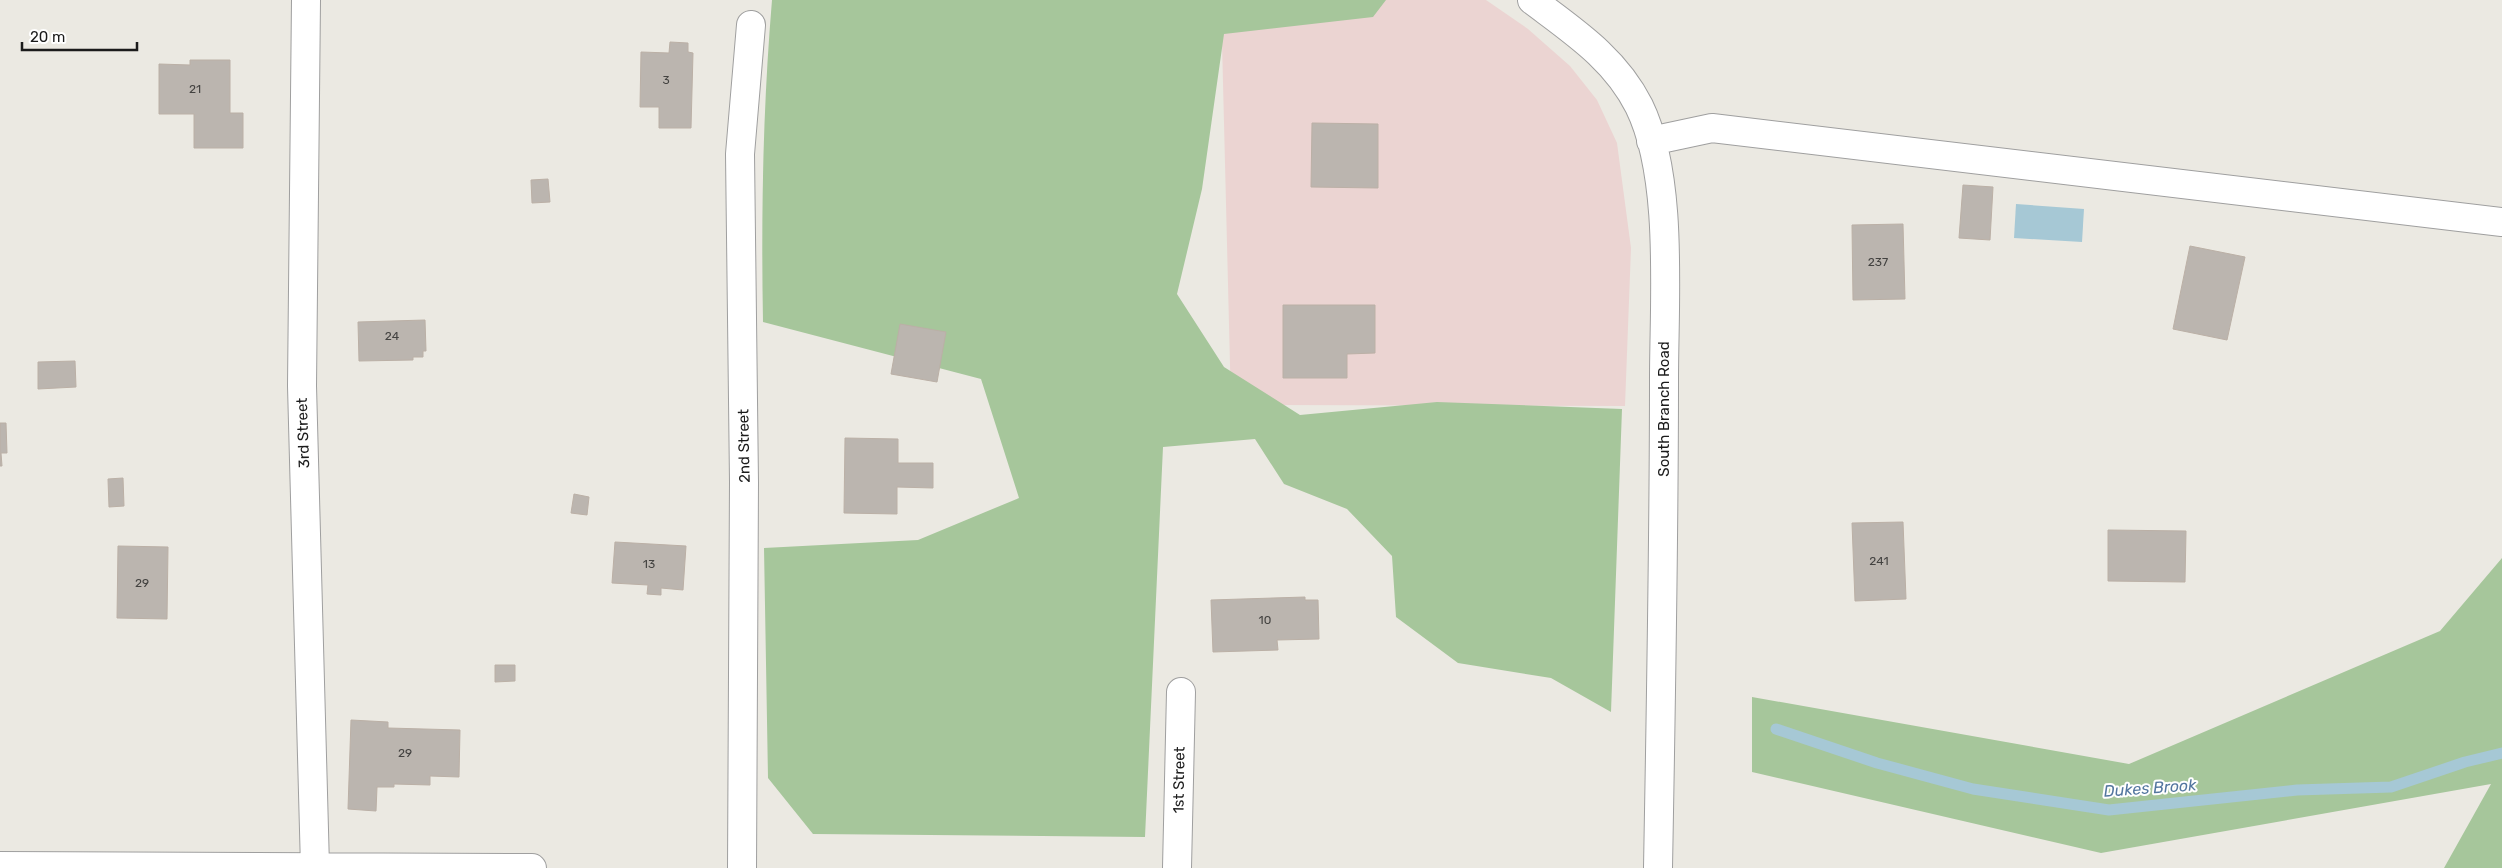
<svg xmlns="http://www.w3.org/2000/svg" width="2502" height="868" font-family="Rubik,sans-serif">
  <rect width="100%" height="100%" fill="#ebe9e2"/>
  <path fill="#ebd4d2" d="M1241,0h245l42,29 42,37 27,34 20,43 14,105 -6,158 -394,-1 -10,-403z"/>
  <path fill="#a6c69b" d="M772,0h614l-13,17 -149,17 -22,155 -25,105 47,73 76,48 137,-13 185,7 -11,303 -60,-34 -93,-15 -62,-46 -4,-61 -45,-47 -63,-25 -29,-45 -92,8 -18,390 -332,-3 -45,-56 -4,-230 154,-8 101,-42 -38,-119 -218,-57c-2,-108 0,-215 9,-322z
    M2502,558v310h-58l47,-84 -390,69 -349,-81v-75l377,67 311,-133z"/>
  <path fill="#a6c8d5" d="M2016,204l68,5 -2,33 -68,-4z"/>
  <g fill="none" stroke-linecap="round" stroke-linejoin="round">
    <path stroke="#a6c8d5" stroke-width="11" d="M1776,729l101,34 96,26 136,21 188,-20 94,-3 74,-25 37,-9"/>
  </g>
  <path fill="#bbb5af" stroke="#bbb0a6" d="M670,42l18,1v9l5,1 -2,75h-32v-21h-19l1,-55 28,1z
    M190,60h40v53h13v35h-49v-34h-35v-50l31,1z
    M1312,123l66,1v64l-67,-1z
    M548,179l2,23 -18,1 -1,-23z
    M1963,185l30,2 -3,53 -31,-2z
    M1903,224l2,75 -52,1 -1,-75z
    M2190,246l55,11 -18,83 -54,-11z
    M1283,305h92v48l-28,1v24h-64z
    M425,320l1,31h-3v6h-10v3l-54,1 -1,-39z
    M900,324l46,8 -9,50 -46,-8z
    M75,361l1,26 -38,2v-27z
    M0,423h6l1,30h-6l1,13h-2z
    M845,438l53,1v24h35v25l-36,-1v27l-53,-1z
    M123,478l1,28 -15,1 -1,-28z
    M574,494l15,3 -2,18 -16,-2z
    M1903,522l3,77 -51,2 -3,-78z
    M2108,530l78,1 -1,51 -77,-1z
    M615,542l71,4 -3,44 -22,-2v7l-14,-1 1,-9 -36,-2z
    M118,546l50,1 -1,72 -50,-1z
    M1305,597v3h13l1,39 -42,1 1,10 -65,2 -2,-52z
    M495,665h20v16l-20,1z
    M351,720l37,2v6l72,2 -1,47 -29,-1v9l-36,-1v3h-17l-1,24 -28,-2z"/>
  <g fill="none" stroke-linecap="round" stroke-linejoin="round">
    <g stroke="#9f9f9f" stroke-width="30">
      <path id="minor" d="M306,0l-4,386 13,481
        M1532,0c41,31 83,58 107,106 35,71 25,194 25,273 0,163 -3,326 -6,489
        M1651,141l61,-13 790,94
        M0,866l532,2
        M742,868l2,-386 -4,-328 11,-129
        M1177,868l4,-176"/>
    </g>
    <use href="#minor" stroke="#fff" stroke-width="28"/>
  </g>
  <g text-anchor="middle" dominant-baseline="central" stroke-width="4" stroke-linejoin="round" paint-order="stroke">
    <g font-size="12" fill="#434240">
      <text x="666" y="80">3</text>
      <text x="195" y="89">21</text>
      <text x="1878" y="262">237</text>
      <text x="392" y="336">24</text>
      <text x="1879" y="561">241</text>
      <text x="649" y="564">13</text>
      <text x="142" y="583">29</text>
      <text x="1265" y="620">10</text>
      <text x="405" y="753">29</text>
    </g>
    <g font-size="15" fill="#1b1b1b" stroke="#fff">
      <text transform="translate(1664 409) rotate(-90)">South Branch Road</text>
      <text transform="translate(303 433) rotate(-92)">3rd Street</text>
      <text transform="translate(744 446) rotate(-91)">2nd Street</text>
      <text transform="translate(1179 780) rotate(-89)">1st Street</text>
    </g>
    <g font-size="16" font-style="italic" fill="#53769f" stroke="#fff">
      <text transform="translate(2150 788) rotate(-4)">Dukes Brook</text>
    </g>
  </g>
  <path d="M22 42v8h115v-8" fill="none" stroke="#1b1b1b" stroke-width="2.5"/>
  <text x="30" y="42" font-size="15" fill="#1b1b1b" stroke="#ffffff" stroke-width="4" paint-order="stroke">20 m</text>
</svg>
